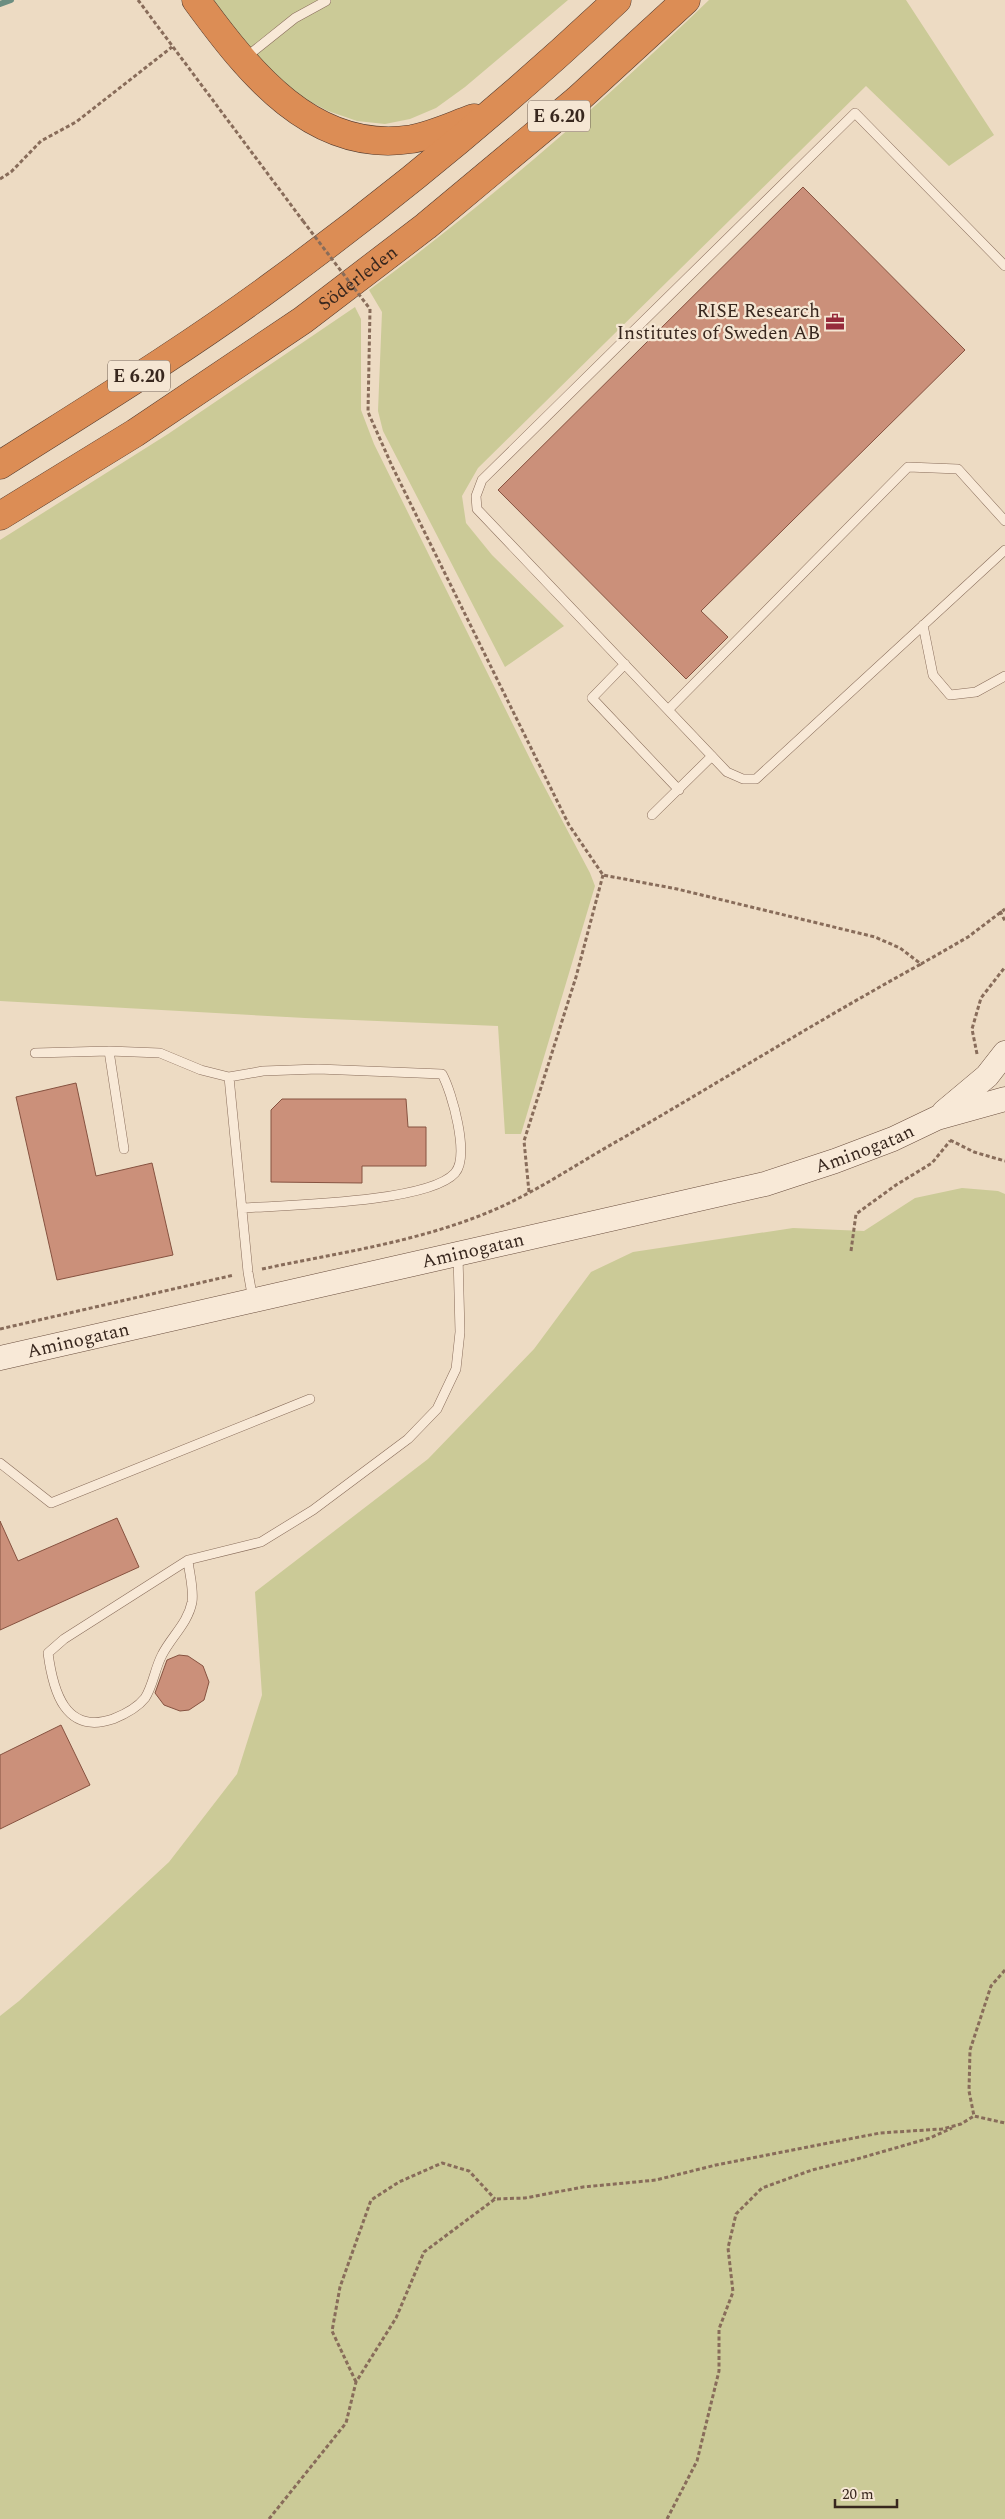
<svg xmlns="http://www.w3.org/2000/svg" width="1005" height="2519" font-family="Spectral,serif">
  <rect width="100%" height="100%" fill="#eddbc3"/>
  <path fill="#cbca97" d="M209,0h359l-103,87 -29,21 -26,11 -25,5 -28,-3 -29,-10 -27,-14 -27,-19z
    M709,0h197l88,135 -45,31 -83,-80 -388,382 -16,28 4,27 26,32 72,71 -59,41 -122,-236 -5,-20 4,-99 -13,-22c120,-88 232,-186 340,-290z
    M355,307l6,12v91l13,34 162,327 54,102 5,13 -74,248h-16l-7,-108 -193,-8 -305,-17v-461l168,-106z
    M962,1188l36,3 7,3v1325h-1005v-503l19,-15 150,-139 68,-88 25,-79 -7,-103 173,-133 106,-110 57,-77 42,-20 160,-24 71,3 51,-33z"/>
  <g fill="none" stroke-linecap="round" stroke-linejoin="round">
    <path stroke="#6c8e81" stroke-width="6" d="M0,4l11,-4"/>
  </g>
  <path fill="#cb907a" stroke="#865240" d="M803,187l162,163 -264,261 27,26 -42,42 -188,-189z
    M76,1083l20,93 56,-13 21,92 -116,25 -41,-183z
    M282,1099h124l2,28h18v39h-64v17l-91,-1v-72z
    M117,1518l22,49 -139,63v-109l18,40z
    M179,1655l9,1 15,10 6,16 -5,18 -15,10 -9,1 -16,-6 -9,-12 12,-33z
    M61,1725l29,60 -90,44v-74z"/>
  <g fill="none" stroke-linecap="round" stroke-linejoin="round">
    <g stroke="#886c5a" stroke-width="10">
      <path id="lane" d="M245,58l50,-40 31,-17
        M1005,266l-150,-153 -373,367 -6,16 1,13 250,263 16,7h13l249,-229
        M923,625l10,50 17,20 26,-3 29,-16
        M625,664l-33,34 87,92
        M668,710l240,-243 50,2 47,52
        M652,815l60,-59
        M109,1051l15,98
        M35,1053l74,-2 51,2 41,17 28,7 34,-6 55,-2 124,5c10,18 28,82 13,99 -27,30 -169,32 -212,35
        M229,1077l19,195 5,28
        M0,1463l51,40 259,-104
        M188,1560c1,12 6,29 4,42 -4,21 -21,35 -30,53 -7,13 -9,31 -17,43 -7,9 -22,17 -32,21 -48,16 -60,-28 -65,-66l16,-14 124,-79 73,-18 52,-32 95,-71 29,-30 19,-40 4,-37 -2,-77"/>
    </g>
    <g stroke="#694d3d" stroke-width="25">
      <g id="secondary">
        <path d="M944,1112l43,-36 18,-23"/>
        <path id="s1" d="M0,1358l765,-174 70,-23 58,-22 44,-21 68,-19"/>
      </g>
    </g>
    <g stroke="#553b2e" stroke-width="29">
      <g id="highway">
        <path d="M196,0c52,71 117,155 216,139 21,-4 42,-14 62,-21"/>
        <path d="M0,465c93,-59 188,-117 276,-182 119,-87 234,-182 341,-283"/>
        <path id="s2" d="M0,516l135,-83 168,-113 123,-94 151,-126 109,-100"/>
      </g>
    </g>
    <path stroke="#886c5a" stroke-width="3" stroke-dasharray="4 2.5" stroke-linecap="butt" d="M138,0l165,221
      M0,179l11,-7 30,-31 35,-19 96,-75
      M370,309l-2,103 24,54 177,359 34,50 74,14 198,48 25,11 21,16 47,-27 37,-28
      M1000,911l5,10
      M977,1054l-5,-25 9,-31 24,-31
      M950,1140l24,12 31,9
      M529,1192l-5,-51 52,-164 27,-102
      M851,1251l5,-37 40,-29 36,-22 18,-22
      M262,1269c76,-16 155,-27 227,-57 46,-19 89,-49 132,-73 100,-58 198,-119 300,-175
      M0,1329l234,-54
      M1005,1970l-14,16 -21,64 -1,41 5,25 31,7
      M356,2382l-24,-51 8,-44 31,-87 28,-18 43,-19 27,8 26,28
      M269,2519l77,-96 10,-41 40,-64 28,-66 71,-53 30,-1 58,-11 73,-7 60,-15 164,-32 62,-4 19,-5 13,-8
      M667,2519l30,-58 22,-90v-42l14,-37 -5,-44 8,-34 26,-26 50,-18 45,-11 73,-21 22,-10"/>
    <use href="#lane" stroke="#f8e9d7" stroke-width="9"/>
    <use href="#secondary" stroke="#f8e9d7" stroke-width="24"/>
    <use href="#highway" stroke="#dc8d55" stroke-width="28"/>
    <path stroke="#886c5a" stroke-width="3" stroke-dasharray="4 2.5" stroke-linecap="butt" d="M303,221l67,88"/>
  </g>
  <defs>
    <g id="office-bare" transform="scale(1.5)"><path d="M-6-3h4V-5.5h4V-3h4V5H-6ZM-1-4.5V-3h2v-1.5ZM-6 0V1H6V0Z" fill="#962b3b" stroke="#f5e6d3" stroke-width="2.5" paint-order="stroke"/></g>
  </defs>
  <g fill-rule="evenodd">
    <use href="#office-bare" x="835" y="322"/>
  </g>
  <g text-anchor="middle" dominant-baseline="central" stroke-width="4.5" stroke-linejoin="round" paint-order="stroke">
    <g fill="#f5e6d3" stroke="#716054" stroke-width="1">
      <rect x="528" y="100.5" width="62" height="31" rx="4"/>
      <rect x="108" y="360.5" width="62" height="31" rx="4"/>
    </g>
    <g font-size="18" font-weight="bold" fill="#38271e">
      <text x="559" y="116">E 6.20</text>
      <text x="139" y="376">E 6.20</text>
    </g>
    <g font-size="19" fill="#38271e" stroke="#f5e6d3">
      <text stroke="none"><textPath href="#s2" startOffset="430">Söderleden</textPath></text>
      <text stroke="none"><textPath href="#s1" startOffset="890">Aminogatan</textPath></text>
      <text stroke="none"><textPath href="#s1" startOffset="485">Aminogatan</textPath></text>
      <text stroke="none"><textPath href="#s1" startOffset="80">Aminogatan</textPath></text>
    </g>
    <g font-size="19" fill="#38271e" stroke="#f5e6d3" text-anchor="end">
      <text x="820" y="311">RISE Research<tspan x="820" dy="22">Institutes of Sweden AB</tspan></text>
    </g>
  </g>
  <path d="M835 2499v8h62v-8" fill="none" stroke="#38271e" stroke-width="2.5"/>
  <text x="842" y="2499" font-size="15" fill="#38271e" stroke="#f5e6d3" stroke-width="4" paint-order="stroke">20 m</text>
</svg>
